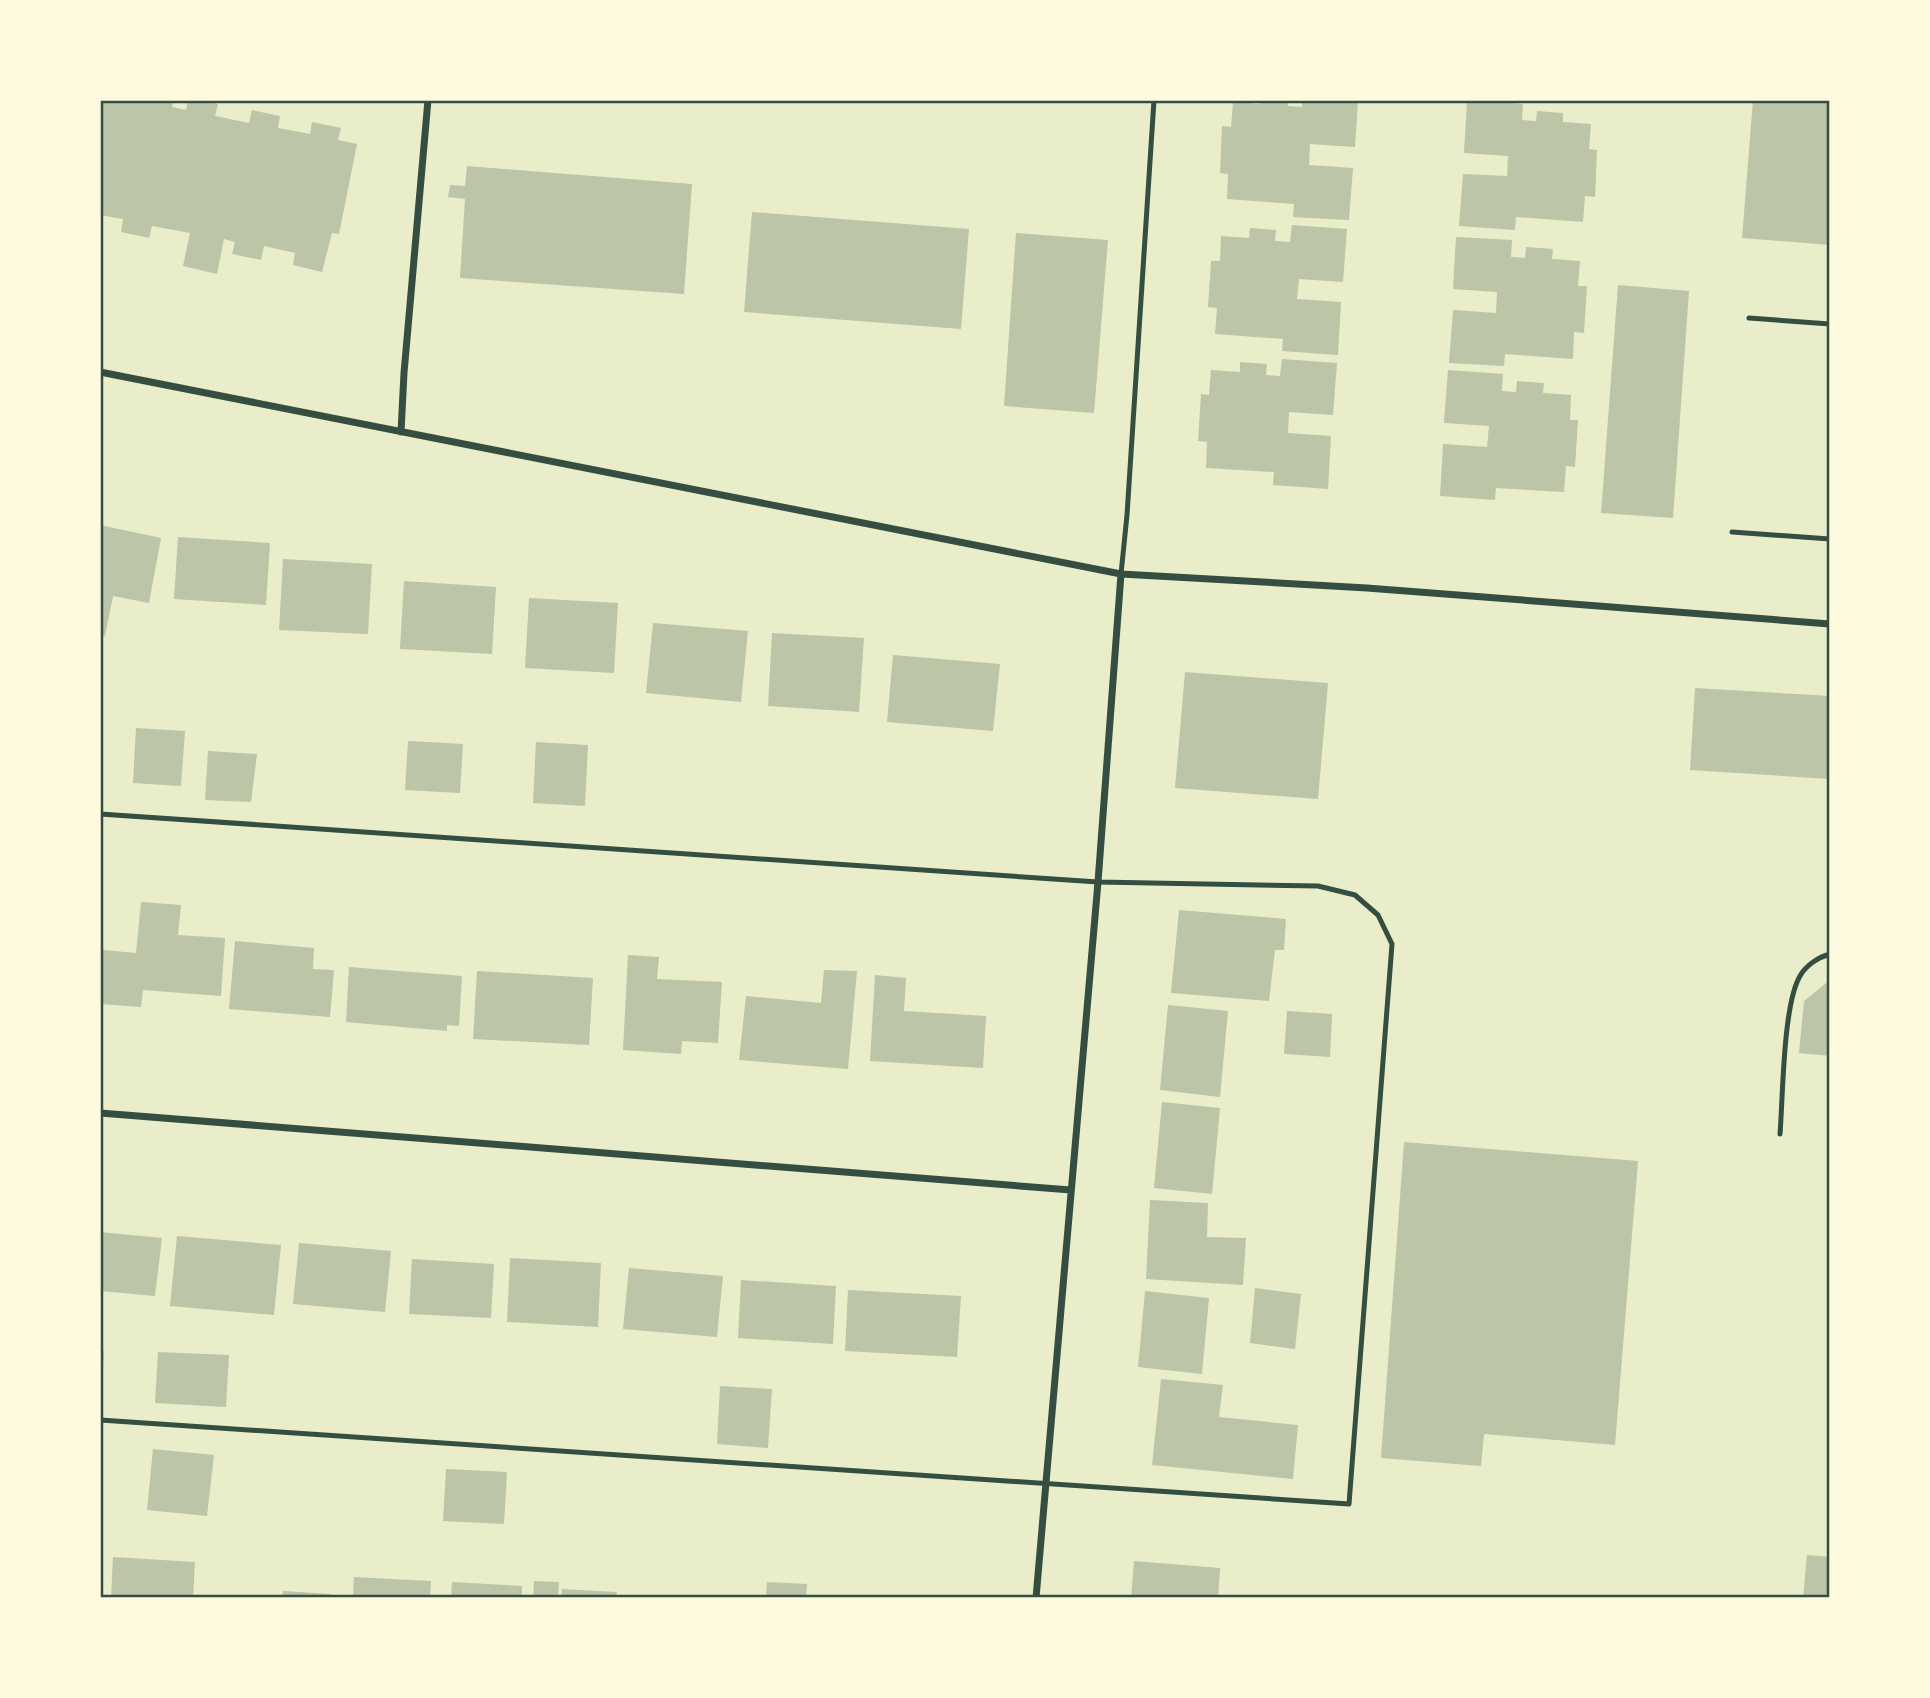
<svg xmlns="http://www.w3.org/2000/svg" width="1930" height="1698" font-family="'Golos Text',sans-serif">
  <rect width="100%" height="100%" fill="#e9edc9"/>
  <path fill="#bcc5a7" d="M100,100h74l-2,7 14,3 2,-10h10l20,4 -3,12 34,7 3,-13 28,6 -2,12 32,6 2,-12 29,6 -3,12 19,4 -18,90 -7,-1 -10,39 -29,-7 2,-12 -31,-7 -3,14 -29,-6 3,-12 -11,-3 -7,35 -34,-8 7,-33 -38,-7 -3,12 -28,-6 2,-13 -23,-4z
    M1261,100h27v6l14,1v-7h56l-3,47 -45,-3 -1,21 44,3 -4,52 -56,-3 1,-13 -67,-5 1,-25 -8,-1 2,-47 9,1 2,-25 27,2z
    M1467,100l56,4 -1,16 14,1 1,-10 26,2v9l28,2 -2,25 8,1 -2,47 -10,-1 -2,26 -67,-5 -1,13 -56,-4 4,-52 44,2 1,-20 -44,-3z
    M1753,100h77v145l-88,-7z
    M467,166l225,18 -8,110 -224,-16 5,-79 -17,-2 2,-12 15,1z
    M752,212l217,17 -8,100 -217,-17z
    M1292,225l55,4 -4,53 -44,-3 -2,20 44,3 -3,53 -56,-4 1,-12 -68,-5 2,-26 -9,-1 3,-46h9l1,-25 28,2 1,-10 26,2 -1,11 15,1z
    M1016,233l92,7 -14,173 -90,-7z
    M1456,237l56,3 -1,17 14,1 1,-11 27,2 -1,10 28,2 -2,25h9l-3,47 -10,-1 -1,27 -68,-5 -1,12 -55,-3 4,-53 43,3 1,-21 -44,-3z
    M1618,285l71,6 -16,227 -72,-5z
    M1282,359l55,4 -4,52 -44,-3 -1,21 43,3 -3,53 -55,-4 1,-13 -68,-4 1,-26 -9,-1 3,-47 8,1 2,-25 29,2v-10l27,2 -1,11 14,1z
    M1448,370l55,4 -1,17 14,1 1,-11 27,2 -1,10 28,2 -1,25h8l-3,47 -9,-1 -2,26 -68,-4 -1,12 -55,-4 3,-52 44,3 2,-21 -45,-3z
    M100,525l61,13 -12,65 -36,-7 -8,40 -5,-1z
    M178,537l92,6 -4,62 -92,-6z
    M283,559l89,5 -4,70 -89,-4z
    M404,581l92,6 -4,67 -92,-5z
    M529,598l89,5 -4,70 -89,-5z
    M653,623l95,8 -7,71 -95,-9z
    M772,633l92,5 -5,74 -91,-6z
    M893,655l107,9 -7,67 -106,-9z
    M1185,672l143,11 -10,116 -143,-11z
    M1695,688l135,8v83l-140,-9z
    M136,728l49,3 -4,55 -48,-3z
    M408,741l55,3 -3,49 -55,-3z
    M536,742l52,3 -3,61 -52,-3z
    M208,751l49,3 -6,48 -46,-2z
    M141,902l40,3 -3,30 47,3 -4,58 -78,-6 -2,17 -41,-3 3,-54 33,3z
    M1179,910l107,9 -2,31h-9l-6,51 -98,-8z
    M235,941l79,7 -1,21 21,1 -4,47 -101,-8z
    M628,955l31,2 -2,22 65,3 -4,61 -36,-2 -1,13 -58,-4z
    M349,967l113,9 -3,50 -12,-1v6l-101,-9z
    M824,970l33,1 -9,98 -109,-9 7,-64 75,7z
    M477,971l116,7 -4,67 -116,-6z
    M875,975l31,3 -2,33 82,5 -3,52 -113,-7z
    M1830,980v76l-31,-3 5,-52z
    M1168,1005l60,6 -8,86 -60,-7z
    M1287,1011l45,3 -2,43 -46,-3z
    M1162,1102l58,6 -8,86 -58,-6z
    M1404,1142l234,19 -23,284 -131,-11 -3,32 -100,-8z
    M1150,1200l58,3 -1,34 39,1 -3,47 -97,-6z
    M100,1232l62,6 -7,58 -55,-5z
    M177,1236l104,9 -7,70 -104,-9z
    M299,1243l92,8 -6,61 -92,-8z
    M510,1258l91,5 -3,64 -91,-5z
    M412,1259l82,5 -3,54 -82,-4z
    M629,1268l94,8 -6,61 -94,-8z
    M741,1280l95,6 -3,58 -95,-6z
    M1255,1288l46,6 -6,55 -45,-6z
    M848,1290l113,6 -4,61 -112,-6z
    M1145,1291l64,7 -7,76 -64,-7z
    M100,1351h4l-2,35h-2z
    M158,1352l71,3 -3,52 -71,-4z
    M1161,1379l62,6 -4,32 79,8 -5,54 -141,-14z
    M720,1386l52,3 -4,59 -51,-4z
    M153,1449l61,6 -7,61 -60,-6z
    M446,1469l61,3 -3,52 -61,-3z
    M1807,1555l23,2v41h-27z
    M113,1557l82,5 -2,36h-82z
    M1134,1561l86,7 -2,30h-87z
    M354,1577l77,4 -1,17h-77z
    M534,1581l25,1 -1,16h-25z
    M452,1582l70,4v12h-71z
    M767,1582l40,2 -1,14h-40z
    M562,1589l55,3 -1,6h-55z
    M283,1591l48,3v4h-49z"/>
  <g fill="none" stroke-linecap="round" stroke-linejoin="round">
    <path stroke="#344e41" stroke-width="5" d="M1749,318l81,6
      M1732,532l98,7
      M1121,574l6,-59 27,-415
      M100,814l998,68 220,4 37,9 23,20 14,29 -43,560 -1249,-84
      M1780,1134c3,-38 3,-129 20,-158 6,-11 19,-19 30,-22"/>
    <path stroke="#344e41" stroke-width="7" d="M100,372l1021,202 246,14 463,36
      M401,432l3,-59 24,-273
      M100,1113l971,77
      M1036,1598l62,-716 23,-308"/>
  </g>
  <rect width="1930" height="1698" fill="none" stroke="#fefae0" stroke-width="203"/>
  <rect x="102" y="102" width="1726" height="1494" fill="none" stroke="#344e41" stroke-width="2.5"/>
</svg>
